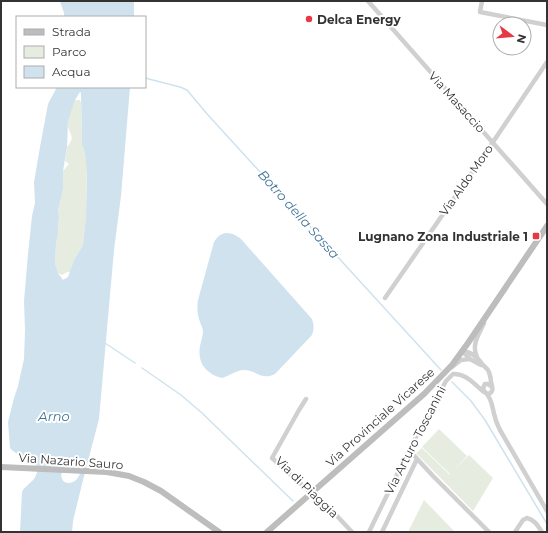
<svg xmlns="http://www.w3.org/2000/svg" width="548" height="533" font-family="Montserrat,sans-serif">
  <rect width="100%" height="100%" fill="#fff"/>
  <path fill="#e6ecdf" d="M75,100h5l1,3 1,42 3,8 2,14 -1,48 -3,30 -9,15 -4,12h-3l-5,3 -4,-2 -3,-10 1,-19 2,-10 1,-18 -1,-5 5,-21v-19l6,-7 -4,-3 2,-14c11,-12 -1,-14 1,-26 1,-7 5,-15 7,-21z
    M439,429l28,27 -14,15 16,-16 24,23 -20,33 -57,-58 6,-5 28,27v-1l-28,-27z
    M424,500l31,32h-47z"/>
  <path fill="#cfe2ee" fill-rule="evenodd" d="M60,1h74v16h-70v-4z
    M57,87h73l-9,109 -7,54 -15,169 -17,65 -9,37 -1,11h-52l2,-40c3,-7 12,-10 14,-17 7,-15 -20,-18 -26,-27l-2,-26 6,-24 4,-12 6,-27 1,-29 -1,-29 4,-47 4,-38 3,-13 -1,-21 6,-35 8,-43zM80,92l1,1 1,52 3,8 2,20 -1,42 -3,30 -9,15 -6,17 -5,3 -5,-7 -3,-10 1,-19 2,-10 1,-18 -1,-5 5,-21v-19l4,-24 1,-26 7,-21zM72,460l5,2 3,2c5,24 -28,26 -16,2h5v-5z
    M226,233c6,0 10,2 15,6l71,80c2,6 2,10 0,16l-37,39c-13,7 -19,-4 -31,-4 -7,0 -15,6 -22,8 -16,-4 -25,-15 -22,-32 1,-5 3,-10 3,-15 -1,-5 -3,-8 -4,-12 -2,-7 -2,-13 -1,-19l16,-58c3,-5 6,-8 12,-9z"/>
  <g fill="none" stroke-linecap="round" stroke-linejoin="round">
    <path stroke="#cfe2ee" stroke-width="1.5" d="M145,78l35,9 7,3 21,25 233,255
      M105,343l30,20
      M142,368l39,27 21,18 91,88
      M452,382l19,19 14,19 62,104"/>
    <path stroke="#d0d0d0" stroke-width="4.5" d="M368,1l179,203
      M482,1l-2,11 67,13
      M385,298l108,-156 54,-80
      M462,351c10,1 15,6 21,14 2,2 5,4 6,7 1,3 2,7 2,10 1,3 2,7 1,9 -4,6 -8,1 -9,-3l2,-4h3l4,3
      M462,351l8,8 11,6
      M477,357c-6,-12 2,-23 7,-34
      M452,367l9,-7 9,-1
      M486,393c7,7 6,16 9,24 1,5 3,9 5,13l47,81
      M306,399l-7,11 -27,48 65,58 15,16
      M409,450l24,26 56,56
      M369,532l40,-82 37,-69 7,-7c13,-1 22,11 31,18
      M382,532l35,-73
      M515,532l8,-12 4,-2c8,2 11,8 15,14"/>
    <path stroke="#bdbdbd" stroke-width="6" d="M1,467l106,5 22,4 15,6 17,9 58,41
      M267,532l157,-138 28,-29 16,-22 79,-117"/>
  </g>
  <g fill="#e63946" stroke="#fff" stroke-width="1.5">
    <circle cx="309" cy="19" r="4"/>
    <rect x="532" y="232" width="8" height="8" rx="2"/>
  </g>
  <g text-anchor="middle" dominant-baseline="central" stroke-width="4" stroke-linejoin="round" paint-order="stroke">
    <g font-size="12" font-weight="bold" fill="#333" stroke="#fff" text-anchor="start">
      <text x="317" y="19">Delca Energy</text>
      <text x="528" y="236" text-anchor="end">Lugnano Zona Industriale 1</text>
    </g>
    <g font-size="12" fill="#333" stroke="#fff">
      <text transform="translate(457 102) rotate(48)">Via Masaccio</text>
      <text transform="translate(466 180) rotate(-55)">Via Aldo Moro</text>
      <text transform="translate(380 417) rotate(-42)">Via Provinciale Vicarese</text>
      <text transform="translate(415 440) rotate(-63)">Via Arturo Toscanini</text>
      <text transform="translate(71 461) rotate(4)">Via Nazario Sauro</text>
      <text transform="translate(307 487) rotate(44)">Via di Piaggia</text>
    </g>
    <g font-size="13" font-style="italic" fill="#3f7597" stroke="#fff">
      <text transform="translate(299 214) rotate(48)">Botro della Sassa</text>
      <text x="54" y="416">Arno</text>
    </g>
  </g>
  <rect width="548" height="533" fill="none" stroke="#333333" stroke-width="4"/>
  <rect x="16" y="16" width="130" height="72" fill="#ffffff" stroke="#adadad"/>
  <rect x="24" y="29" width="20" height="6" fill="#bdbdbd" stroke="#adadad"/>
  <text x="52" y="36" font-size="12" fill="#333333">Strada</text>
  <rect x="24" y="46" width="20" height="12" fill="#e6ecdf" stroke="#adadad"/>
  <text x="52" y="56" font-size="12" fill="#333333">Parco</text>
  <rect x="24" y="66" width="20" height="12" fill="#cfe2ee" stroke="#adadad"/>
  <text x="52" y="76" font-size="12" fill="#333333">Acqua</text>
  <g transform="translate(512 36) rotate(106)"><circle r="19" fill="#ffffff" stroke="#adadad"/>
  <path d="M0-3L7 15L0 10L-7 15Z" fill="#e63946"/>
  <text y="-6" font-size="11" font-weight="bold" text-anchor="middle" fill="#333333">N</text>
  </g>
</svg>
